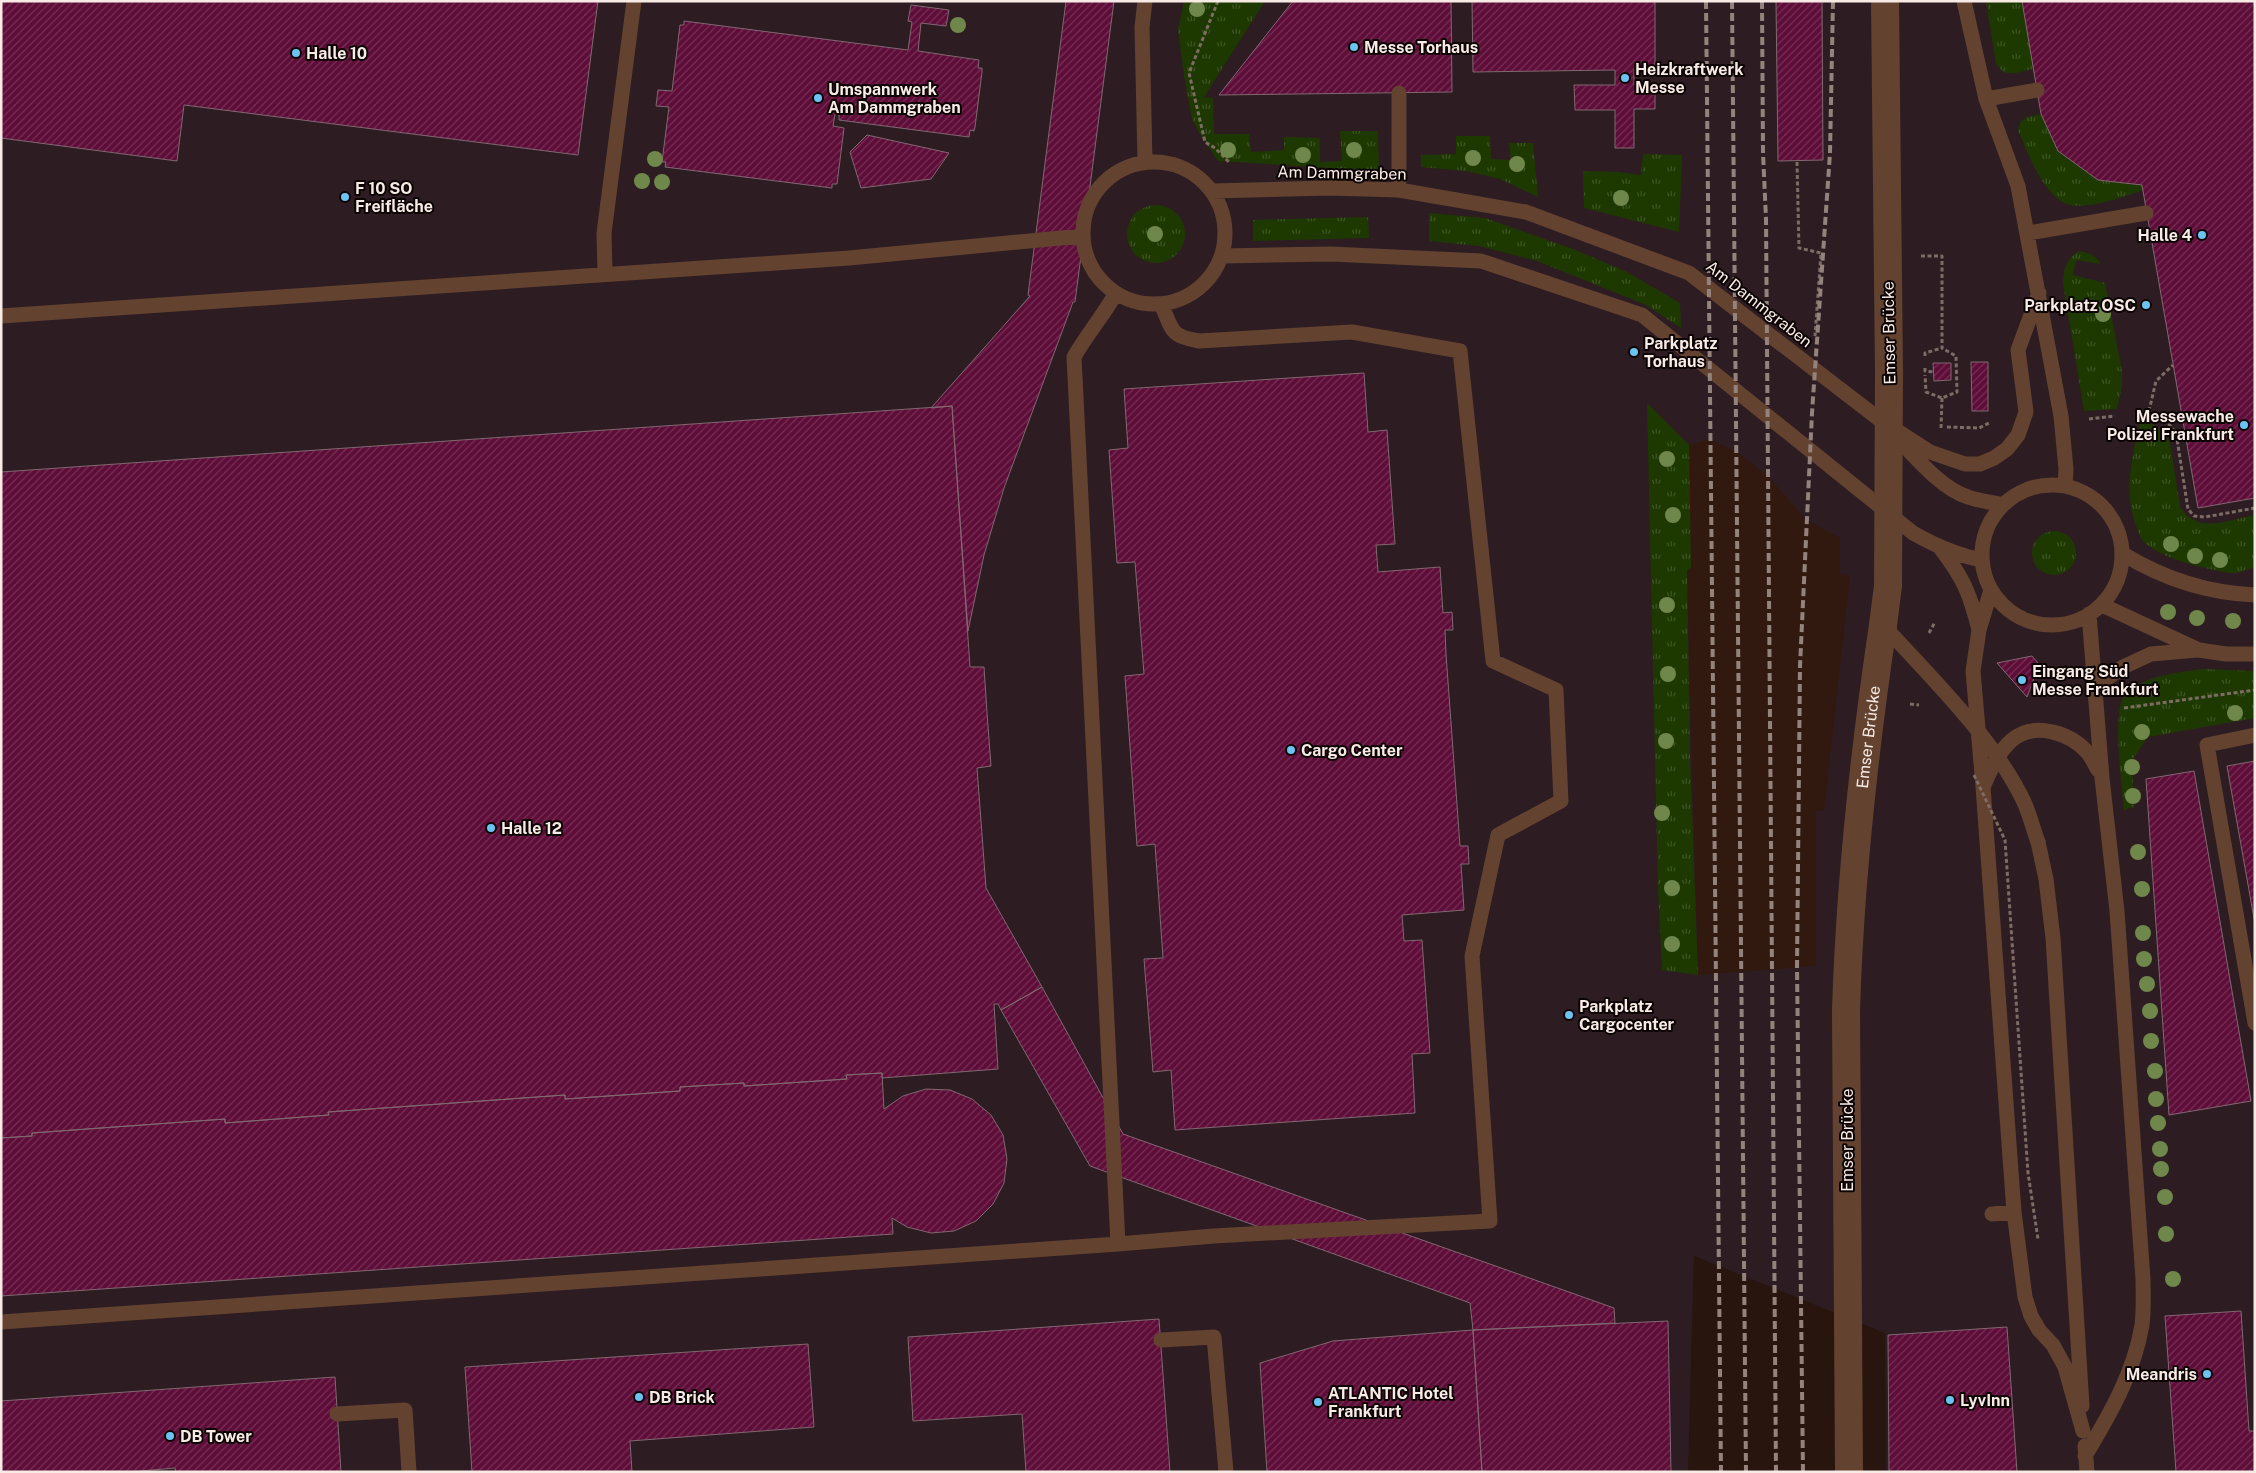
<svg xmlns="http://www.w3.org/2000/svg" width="2256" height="1473" font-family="'Public Sans',sans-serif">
  <defs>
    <pattern id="grass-tufts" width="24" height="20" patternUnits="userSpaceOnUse" patternTransform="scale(1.25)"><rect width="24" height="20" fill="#1d3900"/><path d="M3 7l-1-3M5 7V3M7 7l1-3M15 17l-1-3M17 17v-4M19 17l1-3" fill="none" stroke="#3f5625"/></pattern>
    <pattern id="building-hatch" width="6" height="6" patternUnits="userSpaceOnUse" patternTransform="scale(1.25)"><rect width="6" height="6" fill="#5e0d38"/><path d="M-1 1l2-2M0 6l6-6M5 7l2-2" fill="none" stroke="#763055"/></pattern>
  </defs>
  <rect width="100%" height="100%" fill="#28150e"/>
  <path fill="#2d1c22" d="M1,1h2254v1471h-369l-1,-139 -191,-77 -6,216h-1687z"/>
  <path fill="#321910" d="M1710,439l26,13 31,23 38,44 35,19v36l10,2 -26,235h-8v155l-118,9 -11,-405 4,-2 -2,-123z"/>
  <path fill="url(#grass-tufts)" d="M1184,1h81l-61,96 9,1 1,36h35l2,18 33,-2v-13l36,1v24l22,-1 -2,-30h38l1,40 -161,-10 -20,-30 -6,-13 -8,-42 -6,-47z
    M1986,1h36l11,68c-15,3 -29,10 -37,-6z
    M2041,114l17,37 40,29 44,5 1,5c-19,7 -54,19 -73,15 -27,-7 -42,-53 -52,-75 2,-14 12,-13 23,-16z
    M1456,136h34l1,23 20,1 -2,-17h24l5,54 -38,-18 -34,-8 -45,-4v-12l35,-1z
    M1643,154l39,1 -3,77 -95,-24 -1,-37 36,1 22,3z
    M1127 234a29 29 0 1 1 58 0a29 29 0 1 1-58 0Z
    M1429,213l56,5 93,33 49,21 53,31 1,25 -35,-23 -109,-44 -58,-15 -50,-5z
    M1368,217l1,21 -116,3v-21z
    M2079,251c11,2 16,4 22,13l-25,-4 -3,15 32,8 17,88v15l-5,23 -33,2 -21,-128c1,-14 3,-24 16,-32z
    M1647,403l42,42 2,123 -4,2 3,187 8,218 -36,-5 -4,-81z
    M2141,418c13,7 22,11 29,25l10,64c18,28 47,13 75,8v52l-19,6h-7c-28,-6 -59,-11 -83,-29 -5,-4 -7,-10 -9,-16 -15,-37 -4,-73 4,-110z
    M2032 553a22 22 0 1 1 44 0a22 22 0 1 1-44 0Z
    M2202,669l53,2v47l-107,19 -16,23 2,47 -10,3c-2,-24 -12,-96 0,-114 13,-19 56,-24 78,-27z"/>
  <path fill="url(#building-hatch)" stroke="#806871" d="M1,1h597l-20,154 -394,-50 -7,56 -176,-23z
    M1066,1h48l-39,301h-2l-69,186 -20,67 -16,76 -16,-225 -21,2 99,-112 -2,-1z
    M1293,1h158l1,91 -233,3z
    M1472,1h183v69h-21v15h21v24h-21v39h-19v-38h-40l-1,-25h41v-15l-142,2z
    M1776,1h46l1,159 -45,1z
    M2022,1h233v497l-57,10 -56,-323 -44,-5 -40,-29 -17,-37z
    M911,5l38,5 -3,16 -25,-3 -3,28 61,9 -1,8h4v4l-7,55 -1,4 -4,-1 -1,7 -130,-17v-5l-4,-1 -2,12 11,2 -7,56h-5v4l-167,-21 1,-5h-4l7,-55 -13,-1 2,-16 14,1 8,-66h4v-4l224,29 4,-28 -4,-1z
    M867,135l82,18 -18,26 -70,9 -11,-36z
    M1971,362h17v49h-16z
    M1933,363h18v17l-17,1z
    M1364,373l4,59 19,-2 8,114 -19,1 2,27 62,-5 3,46 9,-1 1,18h-8l1,24 14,192h8l1,18h-8l3,46 -62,5 2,26 18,-1 8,113 -18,1 3,59 -240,17 -4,-60 -18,2 -9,-113 19,-1 -8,-114 -18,2 -12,-170 19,-2 -9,-112 -18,1 -8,-113 19,-2 -4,-59z
    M952,406l18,261h14l3,46 4,53 -14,2 9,120 56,99 -41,23 -3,-6h-4l4,65 -116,9v-5l-36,2 1,4 -103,7v-3l-64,4v4l-115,8v-4l-237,17 1,3 -104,8v-4l-193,14v3l-31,2v-666z
    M2032,656l7,8 -12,33 -30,-34z
    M2255,761v163l-28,-158z
    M2194,771l57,330 -82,14 -23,-336z
    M1042,987l81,147 491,174 1,15 -142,7 -3,-27 -380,-137 -89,-156z
    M882,1073l2,36 19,-13 23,-7 24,1 22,9 19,16 12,20 4,24 -3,24 -11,21 -17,17 -22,10 -23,2 -24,-6 -15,-9 1,16 -892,62v-158l31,-2v-3l193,-14v4l104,-8 -1,-3 237,-17v4l115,-8v-4l64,-4v3l103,-7 -1,-4z
    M2241,1311l8,120h6v41h-79l-11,-156z
    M1159,1319l11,153h-144l-4,-58 -109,7 -5,-84z
    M1668,1321l3,151h-189l-9,-142z
    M2007,1327l10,145h-128l-1,-137z
    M1473,1330l9,142h-215l-7,-109 73,-22z
    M808,1344l6,83 -184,14 2,31h-160l-7,-105z
    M335,1377l6,95h-165l-1,-4 -46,4h-128v-71z"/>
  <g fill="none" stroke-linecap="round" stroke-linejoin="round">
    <path stroke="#7d6c65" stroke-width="3" stroke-dasharray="4 2.5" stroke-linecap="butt" d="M1218,1l-29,72 16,69 10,6 14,14
      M1797,162l2,86 22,5 -6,83
      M1921,256h21v92l14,8 1,36 -15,6 -16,-6 -1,-17
      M1925,356v-3l17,-5
      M1925,368v3l9,1
      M2149,411l7,-30 17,-16
      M2140,413l9,-2 19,12 8,10 12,76 6,7 11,1 50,-9
      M2089,419l26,-3
      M1947,427l32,1 12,-6
      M1941,428l1,-30
      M1929,633l6,-11
      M1910,704l9,1
      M2124,708l131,-18"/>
    <path stroke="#634330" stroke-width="15" d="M1964,1l22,98 32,87 43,230 5,53 -1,17
      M1399,93v97
      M1986,99l51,-9
      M1083 233a71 71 0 1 1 142 0a71 71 0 1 1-142 0Z
      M1145,162l-3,-135 3,-26
      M1212,191l117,-3 70,2 127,22 163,61 190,146 51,33 35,12h15l14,-6 13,-9 11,-14 8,-23 -8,-62 21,-57
      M2028,233l118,-20
      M1222,256l109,-2 150,7 161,54 271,218c23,13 43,22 69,27
      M605,274l-1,-41 30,-232
      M1,316l848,-58 233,-22
      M1897,438c18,19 45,51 71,59 11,4 23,5 35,8
      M1982 555a70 70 0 1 1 140 0a70 70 0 1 1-140 0Z
      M1941,549c23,30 29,45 38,81
      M2123,554c41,25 83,39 132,41
      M2102,605l97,45 27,4h29
      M2094,688l29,-21 28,-13 47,-4
      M2255,735l-48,10 48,278
      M1983,786l-10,-115 6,-41 12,-40
      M2038,842l8,37 7,59 29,468
      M1992,1214l22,-2
      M1118,1244l96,-8 276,-15 -18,-265 26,-121 63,-34 -5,-111 -63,-29 -33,-310 -108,-19 -153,9c-30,-5 -26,-11 -38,-37
      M1,1322l1117,-78 -44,-887c13,-23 29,-41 42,-64
      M1161,1340l53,-3 12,135
      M337,1414l68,-4 4,62
      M2083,1431l-18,-64 -12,-22 -14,-15 -8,-14 -6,-19 -11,-85 -31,-425c7,-16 15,-35 29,-47 22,-19 59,-7 76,13 4,5 7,12 10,17
      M2085,1446l2,26
      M2085,1456c25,-42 49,-83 57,-131 2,-15 1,-31 1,-46l-26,-368 -15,-133 -13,-164"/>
    <g stroke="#634330" stroke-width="28">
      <path d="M1885,1l4,371"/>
      <path id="s1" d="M1849,1472l-3,-462c4,-129 18,-257 37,-385"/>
    </g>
    <path stroke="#94837d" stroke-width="4" stroke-dasharray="8 4" stroke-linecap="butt" d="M1706,1l15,1471
      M1732,1l14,1471
      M1762,1l1,152 3,66 10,1253
      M1803,1472l-6,-505 3,-301 12,-253 18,-260 3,-152"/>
    <path stroke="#7d6c65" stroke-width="3" stroke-dasharray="4 2.5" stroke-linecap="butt" d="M1974,775l31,65 23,333 10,66"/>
    <path stroke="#634330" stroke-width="15" d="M1883,625c47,51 112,115 141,177 6,13 9,27 14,40"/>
    <path stroke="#634330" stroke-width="28" d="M1883,625l5,-39 1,-214"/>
  </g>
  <g fill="#6f874a">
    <circle cx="1197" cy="9" r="8"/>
    <circle cx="958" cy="25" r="8"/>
    <circle cx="1228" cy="150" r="8"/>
    <circle cx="1354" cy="150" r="8"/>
    <circle cx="1303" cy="155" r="8"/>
    <circle cx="1473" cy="158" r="8"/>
    <circle cx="655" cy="159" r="8"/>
    <circle cx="1517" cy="164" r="8"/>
    <circle cx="642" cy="181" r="8"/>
    <circle cx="662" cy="182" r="8"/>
    <circle cx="1621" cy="198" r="8"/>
    <circle cx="1155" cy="234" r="8"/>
    <circle cx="2103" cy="314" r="8"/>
    <circle cx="1667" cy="459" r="8"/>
    <circle cx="1673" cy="515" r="8"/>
    <circle cx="2171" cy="544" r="8"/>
    <circle cx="2195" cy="556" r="8"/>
    <circle cx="2220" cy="560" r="8"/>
    <circle cx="1667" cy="605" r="8"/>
    <circle cx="2168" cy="612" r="8"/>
    <circle cx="2197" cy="618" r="8"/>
    <circle cx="2233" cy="621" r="8"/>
    <circle cx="1668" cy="674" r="8"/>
    <circle cx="2235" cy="713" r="8"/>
    <circle cx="2142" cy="732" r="8"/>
    <circle cx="1666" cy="741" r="8"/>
    <circle cx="2132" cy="767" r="8"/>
    <circle cx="2133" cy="796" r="8"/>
    <circle cx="1662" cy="813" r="8"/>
    <circle cx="2138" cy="852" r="8"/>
    <circle cx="1672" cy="888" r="8"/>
    <circle cx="2142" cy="889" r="8"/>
    <circle cx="2143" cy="933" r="8"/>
    <circle cx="1672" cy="944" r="8"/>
    <circle cx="2144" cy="959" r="8"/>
    <circle cx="2147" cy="984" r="8"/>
    <circle cx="2150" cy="1011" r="8"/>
    <circle cx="2151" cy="1041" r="8"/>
    <circle cx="2155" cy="1071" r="8"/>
    <circle cx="2156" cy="1099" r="8"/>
    <circle cx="2158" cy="1123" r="8"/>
    <circle cx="2160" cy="1149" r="8"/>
    <circle cx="2161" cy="1169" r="8"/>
    <circle cx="2165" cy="1197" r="8"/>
    <circle cx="2166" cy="1234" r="8"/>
    <circle cx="2173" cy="1279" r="8"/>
  </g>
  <g fill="#6ac3f1" stroke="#0b0403" stroke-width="2">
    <circle cx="1354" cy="47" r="5"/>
    <circle cx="296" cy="53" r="5"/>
    <circle cx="1625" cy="78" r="5"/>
    <circle cx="818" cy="98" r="5"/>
    <circle cx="345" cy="197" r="5"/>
    <circle cx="2202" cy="235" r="5"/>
    <circle cx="2146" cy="305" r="5"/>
    <circle cx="1634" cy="352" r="5"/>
    <circle cx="2244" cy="425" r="5"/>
    <circle cx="2022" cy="680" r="5"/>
    <circle cx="1291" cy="750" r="5"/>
    <circle cx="491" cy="828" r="5"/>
    <circle cx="1569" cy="1015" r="5"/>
    <circle cx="2207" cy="1374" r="5"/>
    <circle cx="639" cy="1397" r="5"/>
    <circle cx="1950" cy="1400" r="5"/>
    <circle cx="1318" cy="1402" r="5"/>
    <circle cx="170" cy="1436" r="5"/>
  </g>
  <g text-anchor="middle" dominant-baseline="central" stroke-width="4" stroke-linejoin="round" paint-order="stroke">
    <g font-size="16" font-weight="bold" fill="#f8eae5" stroke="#0b0403" text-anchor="start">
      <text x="1364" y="47">Messe Torhaus</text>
      <text x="306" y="53">Halle 10</text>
      <text x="1635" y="69">Heizkraftwerk<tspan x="1635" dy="18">Messe</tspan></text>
      <text x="828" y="89">Umspannwerk<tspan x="828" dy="18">Am Dammgraben</tspan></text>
      <text x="355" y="188">F 10 SO<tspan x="355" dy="18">Freifläche</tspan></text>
      <text x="2192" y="235" text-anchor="end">Halle 4</text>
      <text x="2136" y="305" text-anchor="end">Parkplatz OSC</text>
      <text x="1644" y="343">Parkplatz<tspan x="1644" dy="18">Torhaus</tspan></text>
      <text x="2234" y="416" text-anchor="end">Messewache<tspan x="2234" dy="18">Polizei Frankfurt</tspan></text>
      <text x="2032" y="671">Eingang Süd<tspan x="2032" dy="18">Messe Frankfurt</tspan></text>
      <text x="1301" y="750">Cargo Center</text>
      <text x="501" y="828">Halle 12</text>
      <text x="1579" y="1006">Parkplatz<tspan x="1579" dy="18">Cargocenter</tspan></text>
      <text x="2197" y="1374" text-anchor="end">Meandris</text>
      <text x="1328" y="1393">ATLANTIC Hotel<tspan x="1328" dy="18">Frankfurt</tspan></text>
      <text x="649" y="1397">DB Brick</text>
      <text x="1960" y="1400">LyvInn</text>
      <text x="180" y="1436">DB Tower</text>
    </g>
    <g font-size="16" fill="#f8eae5" stroke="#0b0403">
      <text transform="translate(1342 173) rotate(1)">Am Dammgraben</text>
      <text transform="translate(1759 304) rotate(38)">Am Dammgraben</text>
      <text transform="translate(1889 333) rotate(-91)">Emser Brücke</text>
      <text stroke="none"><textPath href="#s1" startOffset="736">Emser Brücke</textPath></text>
      <text transform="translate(1847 1140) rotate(-90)">Emser Brücke</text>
    </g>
  </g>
  <rect width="2256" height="1473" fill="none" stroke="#f8eae5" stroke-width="5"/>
</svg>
